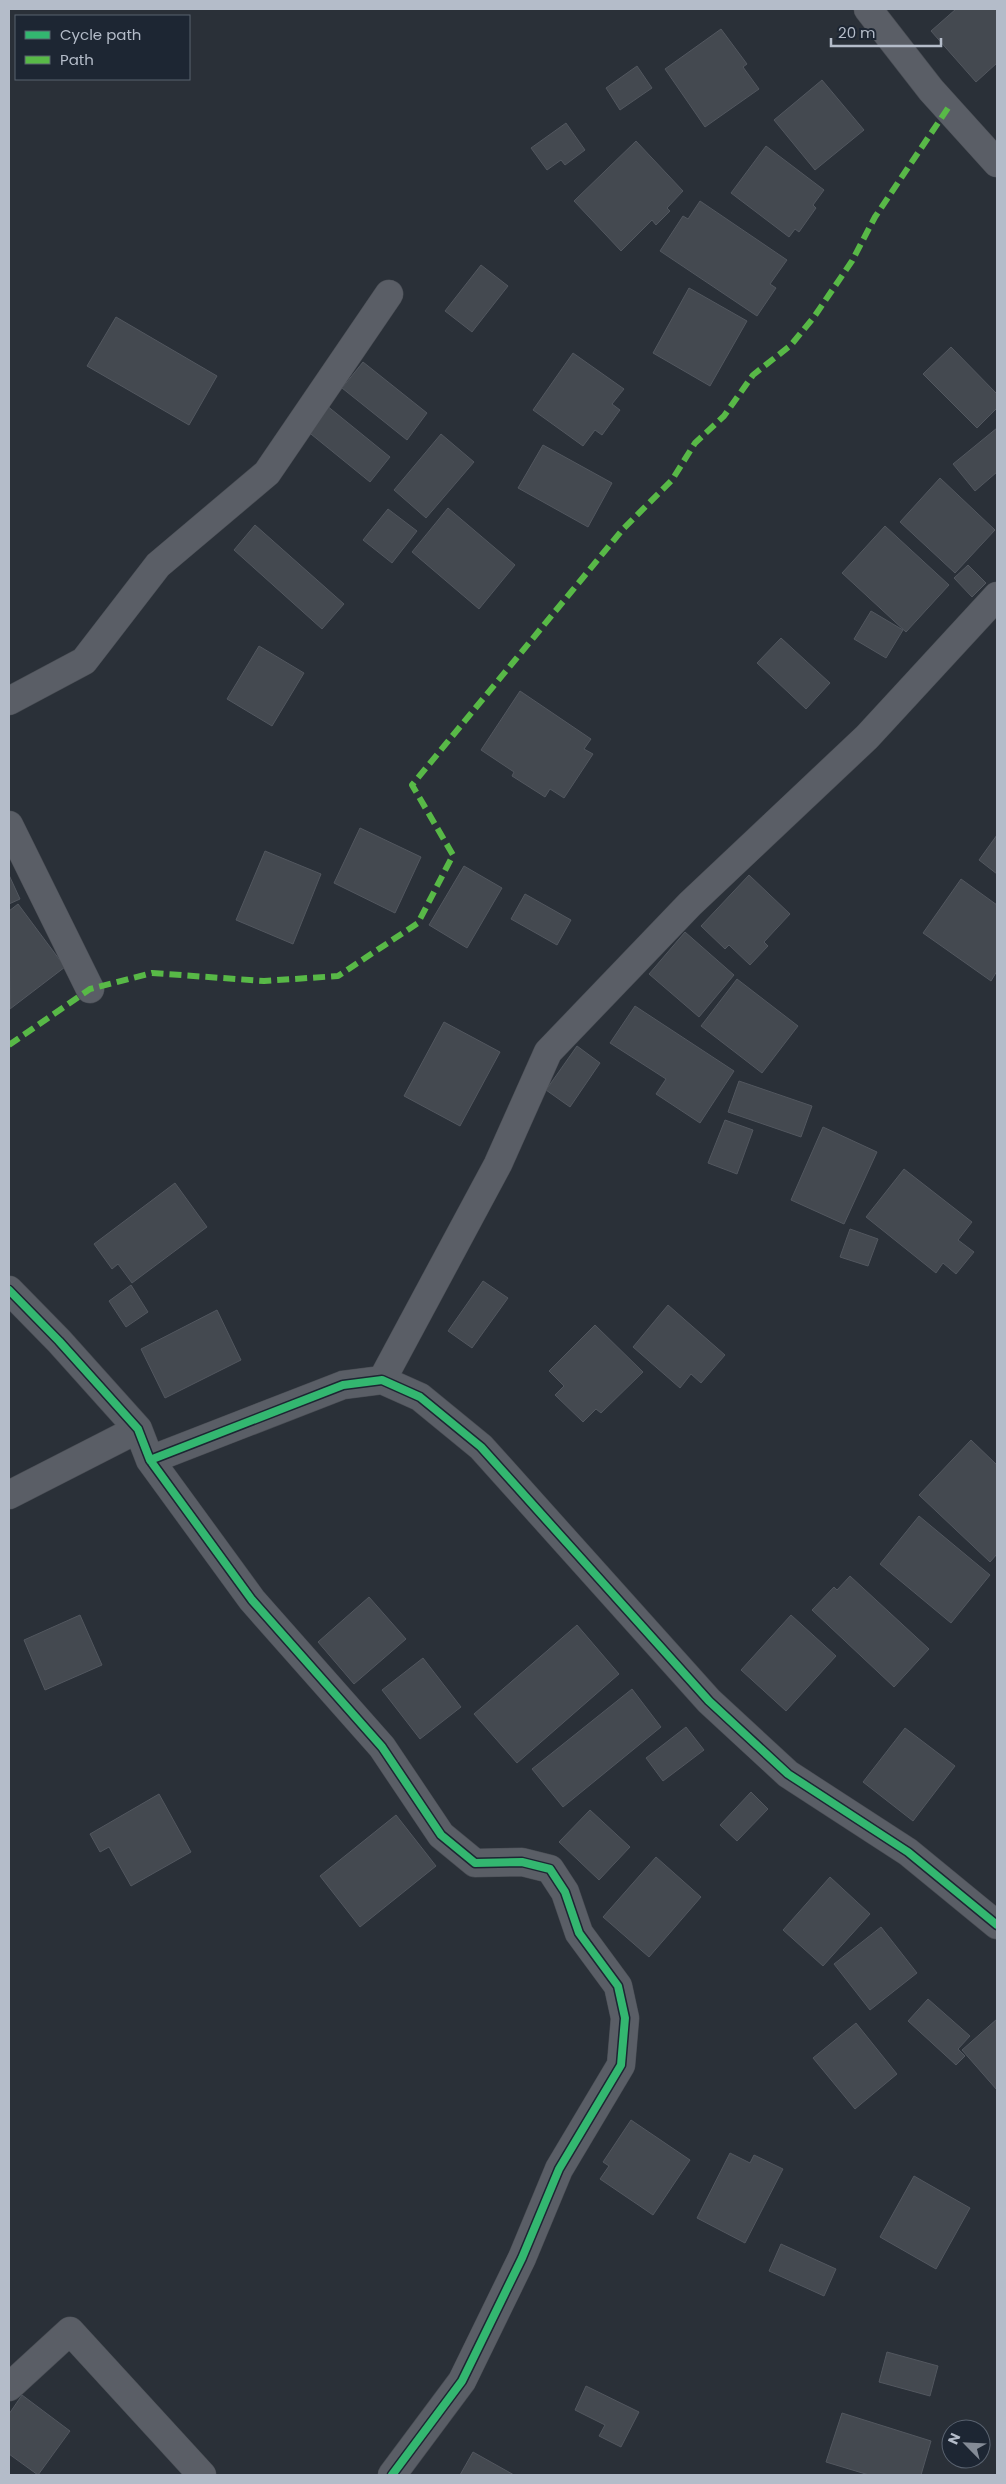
<svg xmlns="http://www.w3.org/2000/svg" width="1006" height="2484" font-family="Poppins,sans-serif">
  <rect width="100%" height="100%" fill="#2a3038"/>
  <path fill="#444950" stroke="#52575f" d="M956,9h41v54l-21,19 -45,-51z
    M721,29l26,35 -4,3 16,22 -54,38 -40,-58z
    M637,66l15,22 -32,22 -14,-22z
    M822,80l42,50 -49,40 -41,-50z
    M566,123l19,27 -20,15 -4,-5 -14,10 -16,-22z
    M636,141l47,50 -16,17 3,3 -14,14 -4,-5 -31,31 -47,-50z
    M766,146l58,44 -11,15 3,3 -17,24 -4,-3 -6,8 -58,-44z
    M700,201l87,59 -17,24 6,4 -19,28 -97,-65 23,-35 5,3z
    M481,265l27,21 -36,46 -27,-21z
    M689,288l58,33 -37,65 -57,-33z
    M116,317l101,59 -28,49 -102,-59z
    M951,347l46,47v14l-20,20 -54,-54z
    M573,353l51,36 -12,15 8,6 -18,25 -7,-5 -12,16 -50,-36z
    M363,362l64,51 -20,27 -65,-52z
    M326,405l64,52 -20,25 -64,-52z
    M997,428v44l-22,19 -22,-27z
    M441,434l33,28 -48,56 -32,-28z
    M543,445l69,38 -24,44 -70,-39z
    M940,478l55,52 -40,43 -55,-51z
    M448,508l67,57 -36,44 -67,-57z
    M388,509l29,22 -25,32 -29,-23z
    M255,525l89,79 -22,25 -88,-79z
    M885,526l64,59 -43,47 -64,-59z
    M968,565l18,18 -14,14 -18,-19z
    M871,611l32,19 -17,28 -32,-19z
    M781,638l49,45 -24,26 -49,-46z
    M259,646l45,27 -32,53 -45,-27z
    M520,691l71,48 -7,10 9,5 -29,44 -14,-9 -5,8 -33,-21 2,-4 -33,-22z
    M360,828l61,29 -26,56 -61,-30z
    M997,835v39l-18,-14z
    M265,851l56,23 -28,70 -57,-24z
    M464,866l38,22 -35,60 -38,-23z
    M9,875l11,24 -11,5z
    M749,875l41,39 -26,28 4,4 -18,19 -21,-20 -4,4 -24,-23z
    M961,879l36,26v66l-6,10 -68,-48z
    M525,894l46,26 -14,25 -46,-26z
    M18,904l47,63 -55,42 -1,-98z
    M685,932l49,43 -35,42 -50,-43z
    M737,979l61,47 -36,47 -61,-47z
    M635,1006l99,65 -34,52 -44,-29 10,-15 -56,-36z
    M444,1022l56,30 -40,74 -56,-30z
    M577,1046l23,17 -30,44 -24,-17z
    M739,1081l73,25 -11,31 -73,-25z
    M725,1120l28,10 -16,44 -29,-11z
    M823,1127l54,25 -33,72 -53,-24z
    M904,1169l68,53 -14,18 16,12 -18,22 -13,-11 -7,10 -70,-56z
    M175,1183l32,44 -75,56 -14,-19 -6,5 -18,-25z
    M850,1229l28,10 -10,27 -28,-9z
    M483,1281l25,17 -36,50 -24,-17z
    M131,1285l17,27 -22,15 -17,-26z
    M668,1305l57,50 -24,28 -10,-9 -11,14 -47,-41z
    M217,1310l24,50 -76,38 -24,-49z
    M595,1325l48,47 -42,41 -5,-4 -13,13 -28,-27 9,-9 -15,-15z
    M971,1440l26,25v89l-7,8 -71,-67z
    M919,1516l71,59 -39,48 -71,-59z
    M850,1576l79,73 -35,38 -82,-77 22,-23 3,3z
    M369,1597l37,42 -52,45 -36,-42z
    M80,1615l22,50 -57,25 -21,-50z
    M791,1615l45,41 -50,55 -45,-41z
    M577,1625l42,49 -102,89 -43,-49z
    M423,1658l38,49 -41,32 -38,-49z
    M632,1689l29,38 -98,80 -31,-38z
    M686,1727l18,23 -41,31 -17,-23z
    M905,1728l50,38 -42,55 -50,-39z
    M751,1792l17,17 -31,32 -17,-16z
    M159,1794l32,58 -60,34 -22,-39 -9,5 -10,-18z
    M590,1810l40,37 -31,33 -40,-38z
    M396,1815l40,51 -76,61 -40,-51z
    M656,1857l45,40 -52,60 -46,-40z
    M830,1877l40,37 -47,52 -40,-36z
    M881,1927l36,46 -47,37 -36,-46z
    M928,1999l42,37 -12,13 7,7 -9,9 -48,-44z
    M997,2019v71l-35,-40z
    M856,2023l41,51 -42,35 -42,-51z
    M631,2120l59,40 -37,55 -53,-36 9,-13 -6,-4z
    M730,2153l20,10 4,-8 29,14 -38,74 -48,-25z
    M914,2176l56,32 -34,61 -56,-32z
    M781,2244l55,25 -12,27 -55,-25z
    M887,2352l51,14 -8,30 -51,-14z
    M586,2386l53,26 -18,35 -22,-11 6,-11 -30,-15z
    M22,2395l48,36 -32,44 -29,-21v-40z
    M842,2413l89,28 -10,34h-52l-43,-13z
    M473,2452l41,23h-54z"/>
  <g fill="none" stroke-linecap="round" stroke-linejoin="round">
    <g stroke="#484c53" stroke-width="29">
      <path id="minor" d="M868,9l63,81 66,73
        M9,701l75,-40 74,-96 109,-92 122,-179
        M9,825l81,164
        M9,1290l50,51 79,88 12,31 102,140 130,147 59,88 34,28 47,-1 28,7 15,23 14,41 39,53 7,32 -4,47 -62,104 -37,89 -60,123 -70,94
        M382,1380l116,-216 50,-112 142,-148 177,-167 130,-141
        M150,1460l193,-75 39,-5 38,17 61,50 228,254 79,73 120,78 89,73
        M9,1495l129,-66
        M9,2387l61,-56 132,144"/>
    </g>
    <use href="#minor" stroke="#5a5e66" stroke-width="28"/>
    <path stroke="#58b947" stroke-width="6" stroke-dasharray="12 6" stroke-linecap="butt" d="M9,1045l81,-56 62,-16 112,8 74,-5 80,-53 35,-68 -41,-70 211,-256 49,-49 23,-37 29,-27 29,-41 38,-30 23,-28 38,-56 23,-44 73,-109"/>
    <g stroke="#1d2633" stroke-width="11">
      <path id="cycleway" d="M9,1290l50,51 79,88 12,31 102,140 130,147 59,88 34,28 47,-1 28,7 15,23 14,41 39,53 7,32 -4,47 -62,104 -37,89 -60,123 -70,94
        M150,1460l193,-75 39,-5 38,17 61,50 228,254 79,73 120,78 89,73"/>
    </g>
    <use href="#cycleway" stroke="#33b770" stroke-width="8"/>
  </g>
  <rect width="1006" height="2484" fill="none" stroke="#b4bcc9" stroke-width="20"/>
  <rect x="15" y="15" width="175" height="65" fill="#1d2633" stroke="#59626f"/>
  <rect x="25" y="31" width="25" height="8" fill="#33b770" stroke="#59626f"/>
  <text x="60" y="40" font-size="15" fill="#b4bcc9">Cycle path</text>
  <rect x="25" y="56" width="25" height="8" fill="#58b947" stroke="#59626f"/>
  <text x="60" y="65" font-size="15" fill="#b4bcc9">Path</text>
  <g transform="translate(966 2444) rotate(294)"><circle r="24" fill="#1d2633" stroke="#59626f"/>
  <path d="M0-4L9 19L0 12L-9 19Z" fill="#848b96"/>
  <text y="-8" font-size="14" font-weight="bold" text-anchor="middle" fill="#b4bcc9">N</text>
  </g>
  <path d="M831 38v8h110v-8" fill="none" stroke="#b4bcc9" stroke-width="2.5"/>
  <text x="838" y="38" font-size="15" fill="#b4bcc9" stroke="#1d2633" stroke-width="4" paint-order="stroke">20 m</text>
</svg>
